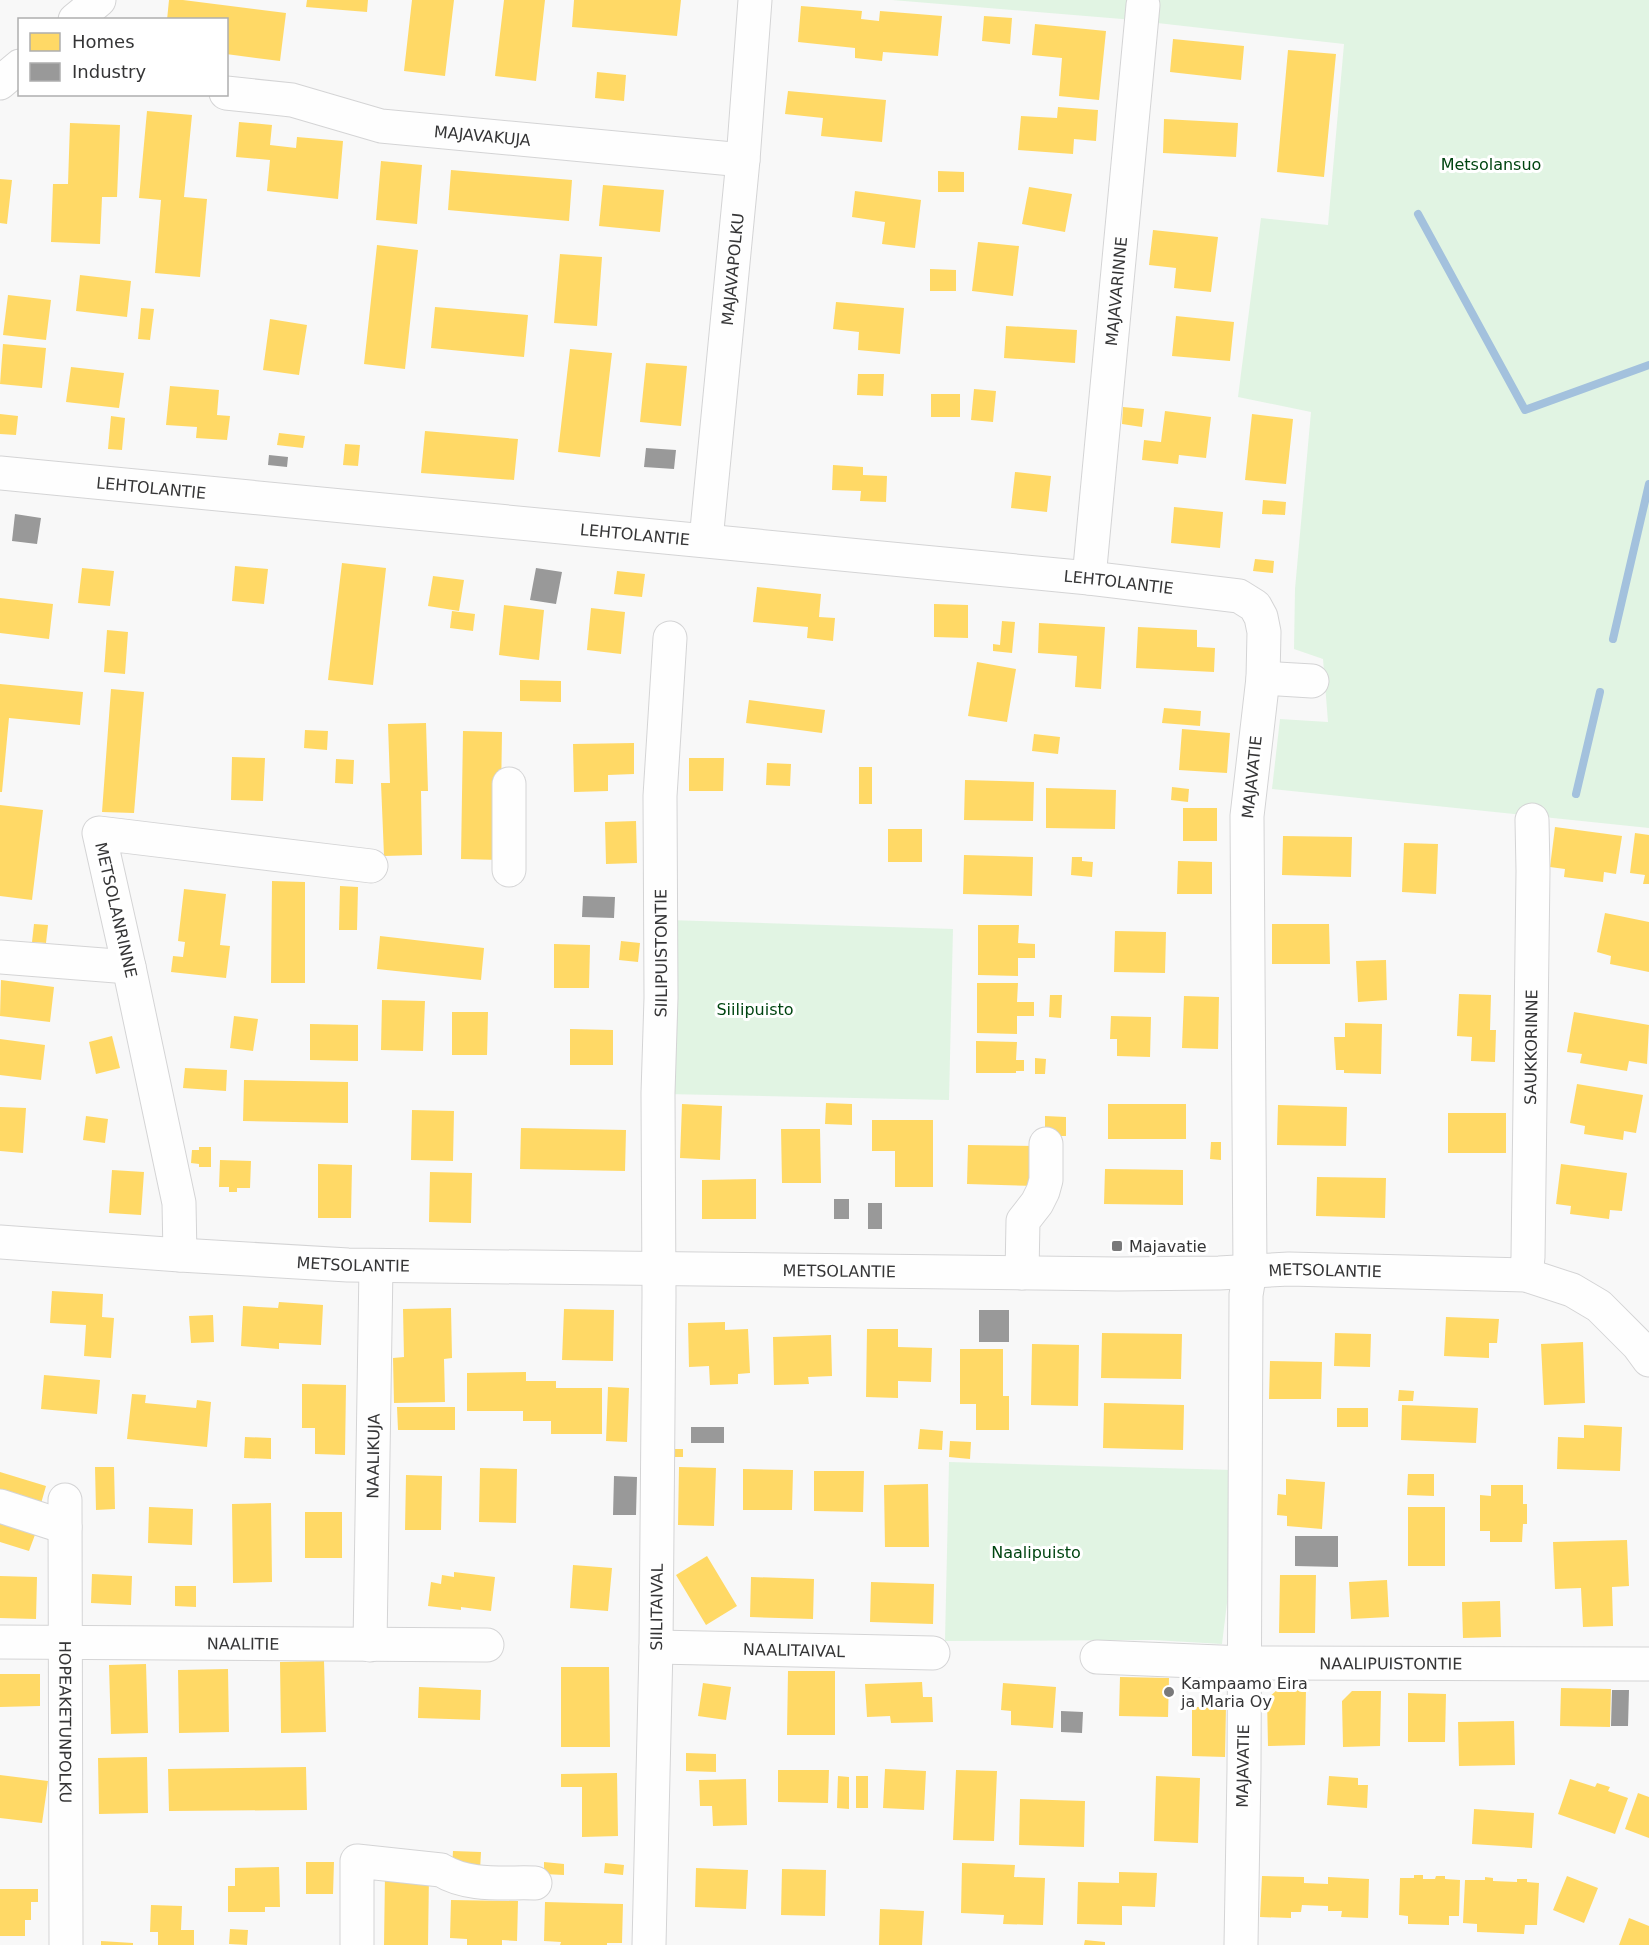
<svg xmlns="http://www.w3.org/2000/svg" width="1649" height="1945" font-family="'DejaVu Sans',sans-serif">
  <rect width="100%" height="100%" fill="#f8f8f8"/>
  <path fill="#e1f4e3" d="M892,0h757v828l-377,-39 8,-70 48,3 -5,-63 -29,-10 1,-60 16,-177 -73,-15 23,-179 67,7 16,-181 -222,-25z
    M669,920l284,9 -4,171 -284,-6z
    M949,1462l284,8 -6,133 -5,41 -69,-4 -208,1z"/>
  <path fill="#ffd966" d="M169,0h14l103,13 -6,48 -54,-7v-34h-59z
    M307,0h61l-1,12 -61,-5z
    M412,0h42l-9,76 -41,-5z
    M504,0h41l-9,81 -41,-5z
    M574,0h107l-4,36 -105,-9z
    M801,6l61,5 -1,8 18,2 1,-10 62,5 -4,40 -55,-4 -1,9 -27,-3v-10l-57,-6z
    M984,16l28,2 -2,26 -28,-3z
    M1035,24l71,7 -7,69 -40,-4 3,-38 -30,-3z
    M1173,39l71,7 -3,34 -71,-8z
    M1288,50l48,4 -12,123 -47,-5z
    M597,72l29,3 -2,26 -29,-3z
    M788,91l98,9 -4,42 -61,-6 2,-18 -38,-4z
    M1058,107l40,3 -2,31 -22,-2 -1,15 -55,-4 3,-34 36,2z
    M147,111l45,4 -8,82 23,2 -7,78 -45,-4 6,-73 -22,-2z
    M1164,119l74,4 -2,34 -73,-4z
    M239,122l33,3 -2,20 26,3 1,-11 46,4 -5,58 -71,-8 3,-31 -34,-3z
    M70,123l50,2 -3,72h-15l-2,47 -49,-2 2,-58h15z
    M381,161l41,4 -5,59 -41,-4z
    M451,170l121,10 -3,41 -121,-11z
    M938,171l26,1v20h-26z
    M0,179l12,1 -5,44 -7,-1z
    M603,185l61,5 -4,42 -61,-6z
    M1029,187l43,7 -7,38 -43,-8z
    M855,191l66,9 -6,48 -33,-4 3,-22 -33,-5z
    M1153,230l65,7 -7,55 -37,-4 2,-20 -27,-3z
    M978,242l41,4 -6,50 -41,-5z
    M377,245l41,5 -13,119 -41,-5z
    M560,254l42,3 -5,69 -43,-3z
    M930,269l26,1v21h-26z
    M80,275l51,6 -4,36 -51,-6z
    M8,295l43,5 -5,40 -43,-5z
    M836,302l68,6 -4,46 -42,-4 1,-18 -26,-3z
    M435,307l93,8 -4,42 -93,-9z
    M141,308l13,1 -4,31 -12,-1z
    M1176,316l58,6 -4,39 -58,-5z
    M270,319l37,6 -8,50 -36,-5z
    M1006,326l71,4 -2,33 -71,-5z
    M3,344l43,4 -4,40 -42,-4z
    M570,349l42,4 -12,104 -42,-5z
    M646,363l41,3 -6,60 -41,-4z
    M71,367l53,6 -5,35 -53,-6z
    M858,374h26l-1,22 -26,-1z
    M170,386l49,4 -2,25 13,1 -3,24 -31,-2 1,-11 -31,-2z
    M974,389l22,2 -3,31 -22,-2z
    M931,394h29v23h-29z
    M1123,407l21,2 -2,18 -20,-3z
    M1165,411l46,6 -5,41 -27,-3 -1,9 -36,-4 2,-20 17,2z
    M0,414l18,2 -2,19 -16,-1z
    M1252,414l41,5 -7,65 -41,-4z
    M111,416l14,2 -3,32 -14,-1z
    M425,431l93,8 -4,41 -93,-7z
    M279,433l26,3 -2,12 -26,-3z
    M345,444l15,1 -2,21 -15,-1z
    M833,465l30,2v8l24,1 -1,26 -26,-1 1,-10 -29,-1z
    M1015,472l36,4 -4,36 -36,-4z
    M1263,500l23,2 -1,13 -23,-1z
    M1174,507l49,5 -3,36 -49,-5z
    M1255,559l19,2 -1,12 -20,-2z
    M342,563l44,5 -13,117 -45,-5z
    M235,566l33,3 -4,35 -32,-3z
    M82,568l32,3 -4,35 -32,-3z
    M617,571l28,3 -3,23 -28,-3z
    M433,576l31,4 -5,31 -31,-5z
    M757,587l64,7 -2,23 16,1 -2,23 -26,-3 1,-11 -55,-5z
    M0,598l53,6 -4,35 -49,-6z
    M934,604l34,1v33l-34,-1z
    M504,605l40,5 -5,50 -40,-5z
    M591,608l34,4 -4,42 -34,-4z
    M452,611l23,3 -2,17 -23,-3z
    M1002,621l13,1 -3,31 -19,-2v-7l7,1z
    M1039,623l66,4 -4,62 -26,-2 2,-31 -39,-3z
    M1138,627l59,3v17l18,1 -1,24 -78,-4z
    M107,630l21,2 -3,42 -21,-2z
    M977,662l39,7 -9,53 -39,-6z
    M520,680l41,1v21l-41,-1z
    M0,684l83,8 -3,33 -71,-7 -7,74h-2z
    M111,689l33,3 -10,121 -32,-1z
    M749,700l76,10 -3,23 -76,-10z
    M1164,708l37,3 -1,15 -38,-3z
    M426,723l2,68h-7l1,64 -38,1 -3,-73h9l-2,-59z
    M1182,729l48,4 -3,40 -48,-3z
    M305,730l23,1 -1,19 -23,-2z
    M463,731l39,1 -2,128 -39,-1z
    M1034,734l26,3 -2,17 -26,-3z
    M634,743v31l-26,1v16l-34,1 -1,-48z
    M232,757l33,1 -2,43 -32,-1z
    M689,758h35l-1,33h-34z
    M336,759l18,1 -1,24 -18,-1z
    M767,763l24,1 -1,22 -24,-1z
    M859,767h13v37h-13z
    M965,780l69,2 -1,39 -69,-1z
    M1172,787l17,2 -1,13 -17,-2z
    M1046,788l70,2 -1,39 -69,-1z
    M0,805l43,5 -11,90 -32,-4z
    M1183,808h34v33h-34z
    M636,821l1,42 -31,1 -1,-42z
    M1555,827l67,9 -6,38 -12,-2 -1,10 -39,-5 1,-8 -15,-2z
    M888,829h34v33h-34z
    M1635,833l14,2v49h-6l2,-9 -15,-2z
    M1283,836l69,1 -1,40 -69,-2z
    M1404,843l34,1 -2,50 -34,-2z
    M964,855l69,2 -1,39 -69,-2z
    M1072,857h10v4l11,1 -1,15 -21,-2z
    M1178,861l34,1v32h-35z
    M272,881l33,1v101h-34z
    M340,886l18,1 -1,43h-18z
    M184,889l42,5 -6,51 10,1 -4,32 -55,-6 2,-16 10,1 2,-15 -7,-1z
    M1605,913l44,9v50l-39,-8 1,-8 -14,-4z
    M34,924l14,1 -2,18 -14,-1z
    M1272,924h57l1,40h-58z
    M978,925h41l-1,18 17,1v14h-17v18l-40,-1z
    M1115,931l51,1 -1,41 -51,-1z
    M380,936l104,12 -3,32 -104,-11z
    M621,941l19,2 -2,19 -19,-2z
    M554,944l36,1 -1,43h-35z
    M1386,960l1,40 -29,2 -2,-41z
    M1,980l53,7 -4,35 -50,-6z
    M977,983h41l-1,19h17v14h-17v18l-40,-1z
    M1459,994l32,1 -1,35h6l-1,32 -24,-1 1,-24 -15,-1z
    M1050,995h12l-1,23 -12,-1z
    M1184,996l35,1 -1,52 -36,-1z
    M382,1000l43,1 -2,50 -42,-1z
    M452,1012h36l-1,43h-35z
    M1574,1012l75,13 -2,39 -18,-3 -2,10 -47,-8 2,-9 -15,-2z
    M234,1016l24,3 -5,32 -23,-3z
    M1111,1016l40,1 -1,40 -33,-1v-17h-7z
    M1345,1023l37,1 -1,50 -37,-1v-3h-8l-2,-33h11z
    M310,1024l48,1v36l-48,-1z
    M570,1029l43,1v35h-43z
    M112,1036l8,32 -24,6 -7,-32z
    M0,1039l45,6 -4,35 -41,-5z
    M976,1041l41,1 -1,18h8v11h-8v2h-40z
    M1035,1058l11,1 -1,15h-10z
    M185,1068l42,2 -1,21 -43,-3z
    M244,1080l104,2v41l-105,-2z
    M1577,1084l66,11 -7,38 -12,-2 -1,9 -39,-6 1,-8 -15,-3z
    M826,1103l26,1v21l-27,-1z
    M682,1104l40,2 -2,54 -40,-2z
    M1108,1104h78v35h-78z
    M1278,1105l69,2 -1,39 -69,-1z
    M0,1107l26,1 -3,45 -23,-2z
    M412,1110l42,1 -1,50 -42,-1z
    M1448,1113h58v40h-58z
    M86,1116l22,3 -3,24 -22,-3z
    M1045,1116l21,1v19h-21z
    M872,1120h61v67h-38v-36h-23z
    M521,1128l105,2 -1,41 -105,-2z
    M781,1129h39l1,54h-39z
    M1211,1142h10v18l-11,-1z
    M968,1145l69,1 -1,40 -69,-2z
    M199,1147h12v20h-12v-3l-8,-1 1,-13h7z
    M220,1160l31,1 -1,27h-13v4h-8v-5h-10z
    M318,1164l34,1 -1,53h-33z
    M1561,1164l66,9 -5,38 -12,-1 -1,9 -39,-5 1,-8 -15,-2z
    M1105,1169l78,1v35l-79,-1z
    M112,1170l32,2 -3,43 -32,-2z
    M430,1172l42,1 -1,50 -42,-1z
    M1317,1177l69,1 -1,40 -69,-2z
    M756,1179v40h-54v-39z
    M52,1291l51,3 -1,23 12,1 -3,40 -27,-2 2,-31 -36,-2z
    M279,1302l44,3 -2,40 -42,-2v6l-38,-3 2,-40 35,2z
    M451,1308l1,50 -8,1 1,43 -51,1 -1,-45 11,-1 -1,-48z
    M564,1309l50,1 -1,51 -51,-1z
    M213,1315l1,27 -23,1 -2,-27z
    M1446,1317l53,2 -2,24h-8v15l-45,-2z
    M725,1322v8l23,-1 2,44 -12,1v10l-28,1 -1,-19 -20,1 -1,-44z
    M867,1329h31v18l34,1 -1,34 -33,-1v17l-32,-1z
    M1102,1333l80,1 -1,45 -80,-1z
    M1335,1333l36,1 -1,33 -36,-1z
    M831,1335l1,41 -24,1 1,7 -35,1 -1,-48z
    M1583,1342l2,61 -41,2 -3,-61z
    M1032,1344l47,1 -1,61 -47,-1z
    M960,1349h43v47h6v34h-33v-26h-16z
    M1270,1361l52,1 -1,37h-52z
    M526,1372v9h30v7h46v46h-51v-13h-28v-10h-56v-38z
    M44,1375l56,5 -3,34 -56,-5z
    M302,1384l44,1 -1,70 -30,-1v-26h-13z
    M608,1387l21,1 -2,54 -21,-1z
    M1399,1390l15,1 -1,10h-15z
    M132,1394l14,1 -1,8 51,5 1,-8 14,2 -4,45 -80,-8z
    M1104,1403l80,2 -1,45 -80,-2z
    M1402,1405l76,3 -2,35 -75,-3z
    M397,1407h58v23h-57z
    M1337,1408h31v19h-31z
    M1584,1425l38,2 -2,44 -63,-2 1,-32 26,1z
    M920,1429l23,2 -1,19 -24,-1z
    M245,1437l26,1v21l-27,-1z
    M950,1441l21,1 -1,17 -21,-2z
    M672,1449h11v8h-10z
    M95,1467h19l1,42 -19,1z
    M679,1467l37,1 -2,58 -36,-1z
    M480,1468l37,1 -1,54 -37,-1z
    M743,1469l50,1 -1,40h-49z
    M814,1471h50l-1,41 -49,-1z
    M0,1472l46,14 -6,21 -40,-12z
    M1408,1474h26v22l-27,-1z
    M406,1475l36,1 -1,54h-36z
    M1286,1479l39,3 -3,47 -35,-3v-10l-10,-1 1,-21 8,1z
    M928,1484l1,63h-44l-1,-62z
    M1491,1485h32v19h4v20h-4l-1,18h-32v-11h-10v-36l11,1z
    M271,1503l1,79 -39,1 -1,-79z
    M149,1507l44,2 -1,36 -44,-2z
    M1408,1507h37v59h-37z
    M305,1512h37v46h-37z
    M0,1520l36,12 -7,19 -29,-9z
    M1627,1540l2,46 -17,1 1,39 -30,1 -2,-39 -26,1 -2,-47z
    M707,1556l30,50 -31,19 -30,-50z
    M573,1565l39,3 -4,43 -38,-3z
    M454,1572l41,5 -4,34 -30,-4v3l-33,-4 3,-24 10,2 1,-9 12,2z
    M92,1574l40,2 -1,29 -40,-2z
    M1280,1575h36l-1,58h-36z
    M0,1576l37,1 -1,42 -36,-1z
    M751,1577l63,2 -1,40 -63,-2z
    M1387,1580l2,37 -38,2 -2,-37z
    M871,1582l63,2 -1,40 -63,-2z
    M175,1586h21v21l-21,-1z
    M1500,1601l1,36 -38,1 -1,-36z
    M324,1661l2,71 -45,1 -1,-71z
    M146,1664l2,69 -37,1 -2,-69z
    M561,1667h48l1,80h-49z
    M228,1669l1,63 -50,1 -1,-63z
    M788,1671h47v64h-48z
    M0,1674h40v32l-40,1z
    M1120,1677l49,1 -1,39 -49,-1z
    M922,1682l1,15h9l1,25 -42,1 -1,-7 -23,1 -2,-33z
    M703,1683l28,4 -5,33 -28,-4z
    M1003,1683l53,4 -3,41 -42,-3v-14l-10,-1z
    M419,1687l62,3 -1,30 -62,-2z
    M1561,1688l50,1 -1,38 -50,-1z
    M1277,1690h29l-1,55 -37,1 -1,-47z
    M1352,1691h29l-1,55 -37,1 -1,-46z
    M1408,1693l38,1 -1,48h-37z
    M1192,1707h34l-1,50 -33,-1z
    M1514,1721l1,44 -56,1 -1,-44z
    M686,1753l30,1v18l-30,-1z
    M147,1757l1,56 -49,1 -1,-56z
    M306,1767l1,43 -138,1 -1,-42z
    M885,1769l41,2 -2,39 -41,-2z
    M778,1770h51l-1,33 -50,-1z
    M956,1770l41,1 -3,70 -41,-1z
    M617,1773l1,63 -36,1v-50h-21v-13z
    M0,1775l48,6 -6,42 -42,-5z
    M838,1776l11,1v32l-12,-1z
    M856,1776h12v32h-12z
    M1156,1776l44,2 -2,65 -44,-2z
    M1329,1776l29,2v7h10l-1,23 -40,-3z
    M746,1779l1,46 -34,1 -1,-20h-12l-1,-26z
    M1570,1779l25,8 2,-4 13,4 -2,4 20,7 -13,36 -57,-20z
    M1638,1793l11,4v41l-24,-9z
    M1020,1799l65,2 -1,46 -65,-2z
    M1474,1809l60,4 -2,35 -60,-4z
    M453,1851l28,1 -1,18 -28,-1z
    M306,1862h28l-1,32h-27z
    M544,1862l20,2v11l-20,-1z
    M605,1863l19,2 -1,10 -19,-2z
    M962,1863l53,2 -1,12 31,1 -2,47 -40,-1 1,-9 -43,-2z
    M279,1867l1,40h-15v5h-37v-26h7v-18z
    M696,1868l52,2 -2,39 -51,-2z
    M782,1869l44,1 -1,46 -44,-1z
    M1119,1872l38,1 -2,34 -33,-1v19l-45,-1 1,-42 41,1z
    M385,1874l44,1 -1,70h-44z
    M1414,1875h9v4h12l1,-3h9v3l15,1 -1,36h-10v9l-41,-1v-8l-9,-1 1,-37h14z
    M1262,1876l42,1v6l24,1v-7l41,2 -1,39 -27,-1 1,-6h-14v-5l-26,-1 -1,7h-10v6l-31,-1z
    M1567,1876l31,12 -14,35 -31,-13z
    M1485,1877l8,1v3l24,1v-3h10v3l12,1 -2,42h-12l-1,9 -47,-2v-8l-14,-1 2,-43h20z
    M0,1889h38v13h-7v18h-6v16h-25z
    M451,1900l67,1 -1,40 -15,-1v5h-35v-6l-17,-1z
    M545,1902l78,2 -1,39h-15v2h-47l1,-3 -17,-1z
    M151,1905l31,1 -1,24h13v15h-36v-13h-8z
    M880,1909l44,2 -2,34h-43z
    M1629,1918l20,8v19h-30z
    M230,1929l18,1 -1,15 -18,-1z
    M1085,1940l20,2v3h-21z
    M101,1941l32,2v2h-32z"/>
  <path fill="#999" d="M646,448l30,2 -2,19 -30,-2z
    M269,455l19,2 -1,10 -19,-2z
    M15,514l26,4 -4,26 -25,-3z
    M536,568l26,4 -6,32 -26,-4z
    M583,896l32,1 -1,21 -32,-1z
    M834,1199h15v20h-15z
    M868,1203h14v26h-14z
    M979,1310h30v32h-30z
    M691,1427h33v16h-33z
    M614,1476l23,1 -1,38h-23z
    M1295,1536h43v31l-43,-1z
    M1612,1690h17l-1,36h-17z
    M1061,1711l22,1 -1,21 -21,-1z"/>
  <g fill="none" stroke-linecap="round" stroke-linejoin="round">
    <path stroke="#a3c1dd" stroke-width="8" d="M1418,214l107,196 124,-45
      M1613,639l36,-155
      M1576,794l24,-102"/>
    <g stroke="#d4d4d5" stroke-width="35">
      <g id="minor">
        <path d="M75,20l24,-20"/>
        <path d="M0,83l20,-17"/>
        <path id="s1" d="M226,93l66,7 89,26 362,34"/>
        <path id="s2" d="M0,473l1089,105 150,18 16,10 6,11 3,15 -1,46 -16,138 3,455 -4,24 -2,474 -3,176"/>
        <path id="s3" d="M706,540l37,-380 12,-160"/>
        <path id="s4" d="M1089,578l54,-573"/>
        <path d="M1263,678l49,3"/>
        <path d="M509,784v86"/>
        <path d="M0,957l129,10"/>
        <path id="s5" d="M0,1242l180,13 168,10 769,9 102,-1 70,-4 237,6 46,15 27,16 39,39 11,15"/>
        <path d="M180,1255l-1,-52 -50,-236 -30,-134 272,33"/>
        <path d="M1022,1273l1,-52 14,-18 6,-12 3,-11v-36"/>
        <path id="s6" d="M1526,1275l2,-18 5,-386 -1,-51"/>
        <path id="s7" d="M65,1500l1,445"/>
        <path d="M0,1506l65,21"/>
        <path id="s8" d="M0,1642l487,3"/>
        <path id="s9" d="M370,1645l6,-379"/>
        <path id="s10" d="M656,1647l277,6"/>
        <path id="s11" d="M1097,1657l147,6 405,1"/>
        <path d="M357,1945v-84l84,9c27,17 63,12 94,13"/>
        <path id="s12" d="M649,1945l7,-298 3,-352 -1,-202 3,-95 -1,-202 10,-158"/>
      </g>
    </g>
    <use href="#minor" stroke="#fefefe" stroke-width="33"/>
  </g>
  <g fill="#79797a" stroke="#fff" stroke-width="2">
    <rect x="1111" y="1240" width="12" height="12" rx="3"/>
    <circle cx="1169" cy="1692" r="6"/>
  </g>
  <g text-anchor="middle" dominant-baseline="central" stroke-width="6" stroke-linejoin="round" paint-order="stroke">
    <g font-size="16" fill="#353536" stroke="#fff">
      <text stroke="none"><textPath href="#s1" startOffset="261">MAJAVAKUJA</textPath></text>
      <text stroke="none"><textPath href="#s3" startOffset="272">MAJAVAPOLKU</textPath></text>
      <text stroke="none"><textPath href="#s4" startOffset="288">MAJAVARINNE</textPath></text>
      <text stroke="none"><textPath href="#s2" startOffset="152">LEHTOLANTIE</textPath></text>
      <text stroke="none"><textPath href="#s2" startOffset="638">LEHTOLANTIE</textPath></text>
      <text stroke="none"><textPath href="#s2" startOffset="1124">LEHTOLANTIE</textPath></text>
      <text transform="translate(1252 777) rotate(-84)">MAJAVATIE</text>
      <text transform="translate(116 910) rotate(77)">METSOLANRINNE</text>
      <text stroke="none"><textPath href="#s12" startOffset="992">SIILIPUISTONTIE</textPath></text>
      <text stroke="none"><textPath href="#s6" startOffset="228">SAUKKORINNE</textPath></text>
      <text stroke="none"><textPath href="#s5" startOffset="354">METSOLANTIE</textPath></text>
      <text stroke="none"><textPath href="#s5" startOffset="840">METSOLANTIE</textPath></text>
      <text stroke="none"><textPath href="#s5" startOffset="1326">METSOLANTIE</textPath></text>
      <text stroke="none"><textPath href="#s9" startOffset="189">NAALIKUJA</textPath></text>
      <text stroke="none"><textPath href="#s12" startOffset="338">SIILITAIVAL</textPath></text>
      <text stroke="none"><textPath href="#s8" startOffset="243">NAALITIE</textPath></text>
      <text stroke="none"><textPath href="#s10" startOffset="138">NAALITAIVAL</textPath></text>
      <text stroke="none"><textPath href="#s11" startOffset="294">NAALIPUISTONTIE</textPath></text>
      <text stroke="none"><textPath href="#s7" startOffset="222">HOPEAKETUNPOLKU</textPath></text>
      <text transform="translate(1243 1766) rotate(-89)">MAJAVATIE</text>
    </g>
    <g font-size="16" fill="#004511" stroke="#fff">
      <text x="1491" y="164">Metsolansuo</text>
      <text x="755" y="1009">Siilipuisto</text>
      <text x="1036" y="1552">Naalipuisto</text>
    </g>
    <g font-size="16" fill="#353536" stroke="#fff" text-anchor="start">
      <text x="1129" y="1246">Majavatie</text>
      <text x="1181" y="1683">Kampaamo Eira<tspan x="1181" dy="18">ja Maria Oy</tspan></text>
    </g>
  </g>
  <rect x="18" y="18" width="210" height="78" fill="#ffffff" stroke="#aeaeaf" stroke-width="1.5"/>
  <rect x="30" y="33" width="30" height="18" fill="#ffd966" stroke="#aeaeaf" stroke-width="1.5"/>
  <text x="72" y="48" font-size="18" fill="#353536">Homes</text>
  <rect x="30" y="63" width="30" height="18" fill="#999999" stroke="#aeaeaf" stroke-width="1.5"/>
  <text x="72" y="78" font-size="18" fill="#353536">Industry</text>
</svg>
